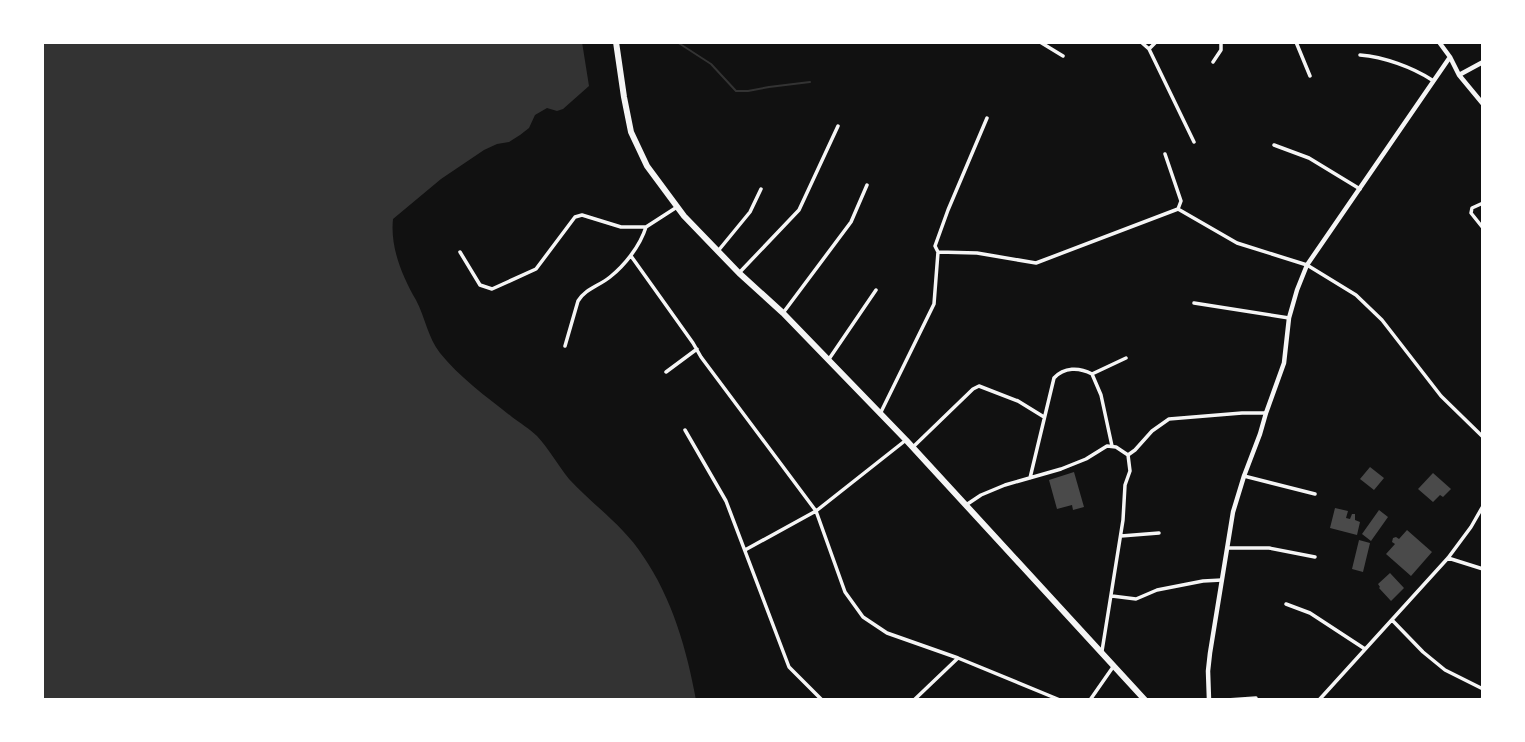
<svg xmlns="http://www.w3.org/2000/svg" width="1525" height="742" font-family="'Alegreya Sans',sans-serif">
  <rect width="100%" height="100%" fill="#111"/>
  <path fill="#333" d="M42,42h540l7,44 -26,23 -6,2 -10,-3 -12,7 -6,13 -9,7 -11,7 -12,2 -13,6 -43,29 -48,40c-3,28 9,57 23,81 9,17 12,38 24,53 19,24 48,45 72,64 8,6 18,12 25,19 12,13 21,29 32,43 24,26 55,47 74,77 29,42 44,94 53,144h-654z"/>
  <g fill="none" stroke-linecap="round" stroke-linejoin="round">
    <path stroke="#333" stroke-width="2" d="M677,42l34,22 25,27h12l21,-4 41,-5"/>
  </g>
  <path fill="#4a4a4a" d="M1370,467l14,11 -10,12 -14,-11z
    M1074,472l10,35 -11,3 -1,-5 -15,4 -8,-29z
    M1433,473l18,16 -8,8 -3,-2 -7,7 -15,-13z
    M1335,508l13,3 -2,7 4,1 2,-5h3v6l5,2 -3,13 -27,-7z
    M1379,510l9,7 -17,24 -9,-7z
    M1407,530l25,22 -21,24 -25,-22 9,-10 -3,-2 1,-4 3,-1 3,2z
    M1359,540l11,3 -7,29 -11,-3z
    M1390,573l14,15 -13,13 -12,-13 1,-1 -2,-3z"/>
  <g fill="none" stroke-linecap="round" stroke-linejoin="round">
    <path stroke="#f5f5f5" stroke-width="3.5" d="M1040,42l23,14
      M1141,42l8,7 45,93
      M1296,42l14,34
      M1149,49l7,-7
      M1360,55c24,2 52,12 72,25
      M1213,62l8,-12v-8
      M1274,145l35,13 51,31
      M1165,154l16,47 -3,8
      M1483,203l-11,5 -1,5 12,15
      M718,251l32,-39 11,-23
      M460,252l20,33 12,4 44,-20 39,-52 7,-2 39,12h25l31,-20
      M938,252l39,1 59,10 142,-54 59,34 70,22 49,30 26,25 59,76 42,41
      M631,256l62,87 8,14 115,154 29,81 18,25 24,16 71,25 102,42
      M739,273l60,-63 39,-84
      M1194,303l95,15
      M783,313l68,-91 16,-37
      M565,346l13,-45c7,-12 21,-15 32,-24 15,-12 30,-31 36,-50
      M829,359l47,-69
      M666,372l31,-23
      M1092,374l34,-16
      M880,414l54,-110 4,-52 -3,-6 13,-36 39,-92
      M685,430l41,71 63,166 33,33
      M913,447l60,-58 6,-3 39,15 26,16
      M1128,455l7,-5 17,-19 17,-12 73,-6h24
      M1244,476l71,18
      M1030,478l24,-100c10,-11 25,-11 38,-4l9,21 11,51
      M966,505l15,-10 24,-10 56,-16 25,-10 21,-13 9,1 12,8 2,16 -5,14 -2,35 -21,131
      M1121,536l38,-3
      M1227,548h42l46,9
      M745,550l71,-39 90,-71
      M1448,558l35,11
      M1112,596l24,3 21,-9 46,-9 19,-1
      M1286,604l24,9 55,36
      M1392,620l31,32 22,18 38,19
      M914,700l44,-42
      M1090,700l23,-33
      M1227,700l29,-2
      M1319,700l129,-142 23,-31 12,-21
      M1480,700l3,-1"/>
    <path stroke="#f5f5f5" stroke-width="4.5" d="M1439,42l11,15 9,18 24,29
      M1459,75l24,-13
      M1209,700l-1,-29 2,-18 23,-141 11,-36 16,-42 6,-21 18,-50 5,-45 8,-28 10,-25 143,-208"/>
    <path stroke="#f5f5f5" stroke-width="6" d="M616,42l8,55 7,35 16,34 37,50 55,57 44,40 123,127 239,260"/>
  </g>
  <rect width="1525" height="742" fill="none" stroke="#ffffff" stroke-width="88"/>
</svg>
